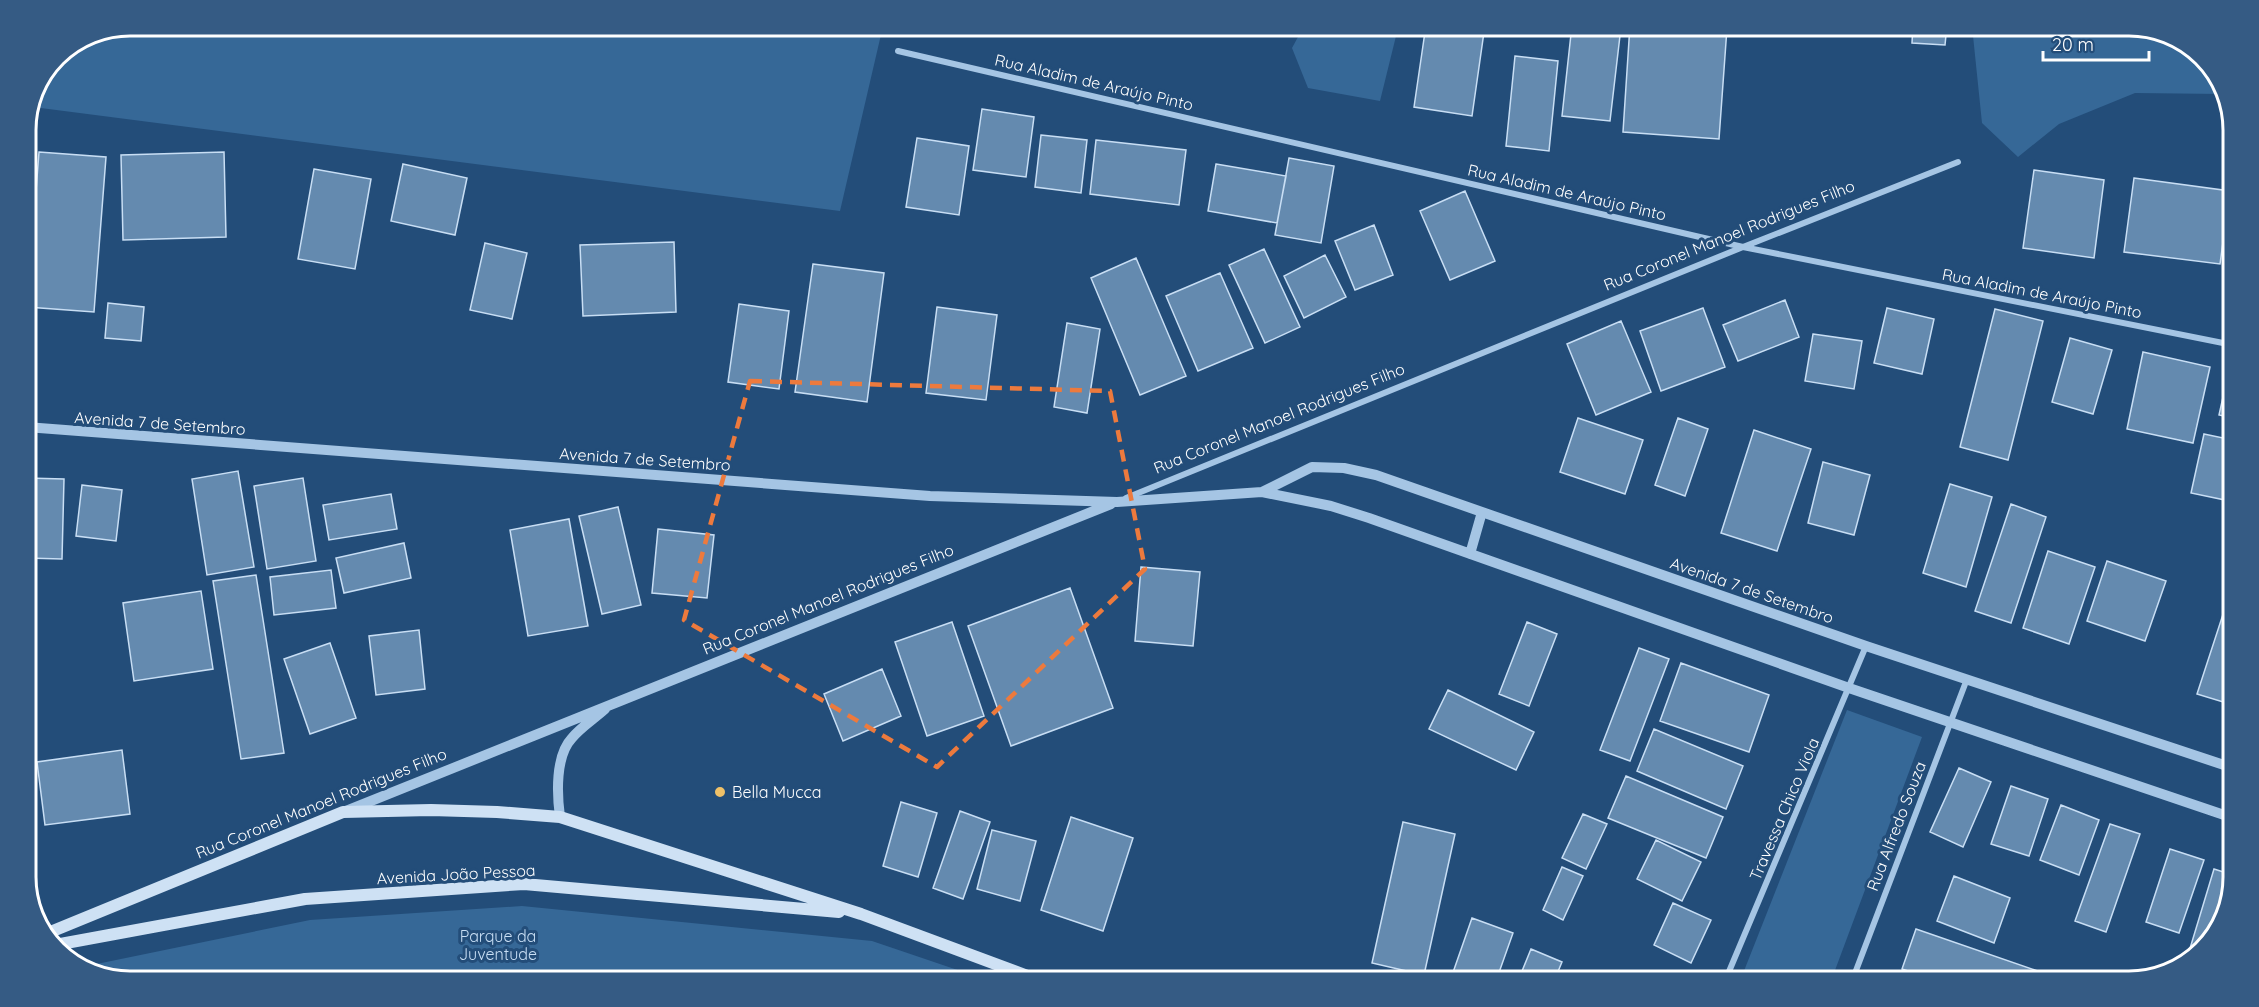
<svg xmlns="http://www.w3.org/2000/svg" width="2259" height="1007" font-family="Quicksand,sans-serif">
  <rect width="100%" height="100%" fill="#234d79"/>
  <path fill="#366897" d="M130,25h753v1l-43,185 -807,-104 23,-51 34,-23z
    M2129,25l41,9 46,37 7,23 -88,-1 -76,31 -41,33 -36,-34 -10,-97z
    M1304,26h104l-11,6 -17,69 -72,-13 -16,-40z
    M1847,710l75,27 -91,244h-91z
    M522,906l350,35 118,40h-860l-41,-8 -7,-6 228,-47z"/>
  <path fill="#648aaf" stroke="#c8def4" stroke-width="1.5" d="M1426,25h59l-13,91 -58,-9z
    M1572,25l49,2 -11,94 -48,-5z
    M1630,25l97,3 -8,111 -96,-7z
    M1913,25h34l-2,20 -33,-2z
    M1515,56l43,5 -9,90 -43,-5z
    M982,109l52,8 -8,60 -53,-7z
    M1041,135l46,5 -6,53 -46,-6z
    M917,138l52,8 -10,69 -53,-8z
    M1096,140l90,10 -7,55 -89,-11z
    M39,152l67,5 -12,155 -67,-5z
    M224,152l2,85 -103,3 -2,-85z
    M1289,158l45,8 -13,77 -46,-8z
    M403,164l64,14 -12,57 -64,-14z
    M1216,164l70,12 -9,47 -69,-12z
    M314,169l57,10 -16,90 -57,-10z
    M2034,170l70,10 -10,78 -71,-10z
    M2134,178l96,13 -10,73 -96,-12z
    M1465,191l30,70 -45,19 -30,-69z
    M1374,225l19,50 -38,15 -20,-49z
    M674,242l2,70 -93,4 -3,-71z
    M485,243l42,10 -15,66 -42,-9z
    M1264,249l36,78 -35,16 -36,-78z
    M1325,255l21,42 -42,21 -20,-42z
    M1136,258l50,118 -46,19 -49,-117z
    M813,264l71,9 -17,129 -72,-10z
    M1220,273l33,75 -55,23 -32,-75z
    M1785,300l14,37 -61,24 -15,-36z
    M108,303l36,4 -3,34 -36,-3z
    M739,304l50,7 -10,78 -51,-7z
    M937,307l60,8 -11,85 -60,-7z
    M1703,308l22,59 -64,24 -21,-60z
    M1887,308l47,11 -12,55 -48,-11z
    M1995,309l48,12 -35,139 -48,-13z
    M1621,321l30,71 -55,23 -29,-71z
    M1067,323l33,6 -13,84 -33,-6z
    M1813,334l49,7 -8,48 -49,-8z
    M2070,338l42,12 -19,64 -41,-12z
    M2143,352l67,15 -17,76 -66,-14z
    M2228,375l5,1v42l-14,-3z
    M1578,418l65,22 -18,54 -65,-22z
    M1678,418l30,11 -23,67 -30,-11z
    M1754,430l57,19 -34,102 -56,-18z
    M2204,434l29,6v16l-8,44 -34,-7z
    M1823,462l47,13 -16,60 -46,-12z
    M238,471l16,96 -47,8 -15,-96z
    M26,478l38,1 -2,80 -36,-1z
    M303,478l13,83 -49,8 -13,-83z
    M1950,484l42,13 -26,90 -43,-14z
    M82,485l40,5 -6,51 -40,-5z
    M391,494l6,35 -68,11 -6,-35z
    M2011,504l35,13 -35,106 -36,-12z
    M618,507l23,98 -39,9 -23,-98z
    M569,519l19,107 -60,10 -18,-106z
    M658,529l56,6 -7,63 -55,-5z
    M404,543l7,35 -67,15 -8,-35z
    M2048,551l47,16 -26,77 -46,-16z
    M2107,561l59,20 -21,60 -58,-20z
    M1141,567l59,5 -7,74 -58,-5z
    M331,570l5,38 -62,7 -4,-38z
    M256,575l28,178 -43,6 -28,-178z
    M1070,588l43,120 -102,38 -43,-120z
    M201,591l12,78 -79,12 -11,-78z
    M2228,599l5,2v104l-36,-11z
    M952,622l32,94 -57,20 -32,-94z
    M1527,622l30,12 -28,72 -30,-12z
    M419,630l6,59 -49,6 -7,-59z
    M330,643l26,75 -46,16 -26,-75z
    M1639,648l30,11 -39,102 -30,-11z
    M1681,663l88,32 -20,57 -89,-31z
    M882,669l19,47 -58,25 -19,-47z
    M1448,690l86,42 -18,38 -87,-41z
    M1654,729l89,37 -17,43 -89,-38z
    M122,750l8,64 -85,11 -8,-63z
    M1959,768l32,14 -28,65 -33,-15z
    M1626,776l97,41 -17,41 -98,-40z
    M2011,786l37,13 -19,57 -38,-12z
    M901,802l36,11 -19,64 -35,-11z
    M2061,805l38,15 -20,55 -39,-15z
    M960,811l30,11 -27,77 -30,-11z
    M1583,814l24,10 -21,45 -24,-11z
    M1071,817l62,21 -30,93 -62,-21z
    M26,822l8,32 -8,2z
    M1403,822l52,12 -31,141 -52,-12z
    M2110,824l30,10 -34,98 -31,-11z
    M992,830l44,11 -16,60 -43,-12z
    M1656,840l45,22 -19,39 -45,-22z
    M2170,849l34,11 -25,73 -33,-11z
    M1562,867l21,9 -20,44 -20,-10z
    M2214,869l19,6 -8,43 -40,47z
    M1954,876l56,22 -16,45 -57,-22z
    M1673,903l38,17 -20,43 -37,-18z
    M1472,918l41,15 -17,48h-46z
    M1916,929l136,47 -2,5h-112l-36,-12z
    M1531,949l31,13 -8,19h-36z"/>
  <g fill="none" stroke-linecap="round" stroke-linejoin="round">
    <path stroke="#a5c5e4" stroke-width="6" d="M898,51l845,196 490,98
      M1126,498l617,-251 215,-85
      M1725,981l141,-335
      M1852,981l115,-302"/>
    <path stroke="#a5c5e4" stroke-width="10" d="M26,427l904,69 187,6 145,-10 69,14 38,12 480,170 384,130
      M1262,492l50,-25 32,1 32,7 490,171 367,122
      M1470,554l12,-42
      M346,811l765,-307
      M560,817c-3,-22 -5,-61 12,-79 9,-11 22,-19 33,-29"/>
    <path stroke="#cee1f4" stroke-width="12" d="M43,935l300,-123 88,-2 66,2 63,5 301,97 180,67
      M55,945l250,-46 219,-15 315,28"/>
  </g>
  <path fill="none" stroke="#ed7a3d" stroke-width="4.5" stroke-dasharray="12 8" stroke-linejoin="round" d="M750,381l360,10 35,178 -208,198 -253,-147z"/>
  <circle fill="#efc168" stroke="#234d79" stroke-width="2" cx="720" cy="792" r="6"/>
  <g text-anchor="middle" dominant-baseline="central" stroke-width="6" stroke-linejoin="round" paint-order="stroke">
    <g font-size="16" fill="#fff" stroke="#234d79">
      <text transform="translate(1094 82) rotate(13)">Rua Aladim de Araújo Pinto</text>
      <text transform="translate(1567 192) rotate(13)">Rua Aladim de Araújo Pinto</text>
      <text transform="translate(1729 235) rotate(-22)">Rua Coronel Manoel Rodrigues Filho</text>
      <text transform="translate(2042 293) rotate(11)">Rua Aladim de Araújo Pinto</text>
      <text transform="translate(1279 418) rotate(-22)">Rua Coronel Manoel Rodrigues Filho</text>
      <text transform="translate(160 423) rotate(4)">Avenida 7 de Setembro</text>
      <text transform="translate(645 459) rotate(4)">Avenida 7 de Setembro</text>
      <text transform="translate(1752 590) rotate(19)">Avenida 7 de Setembro</text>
      <text transform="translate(828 599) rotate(-22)">Rua Coronel Manoel Rodrigues Filho</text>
      <text transform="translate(321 803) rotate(-22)">Rua Coronel Manoel Rodrigues Filho</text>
      <text transform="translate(1784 809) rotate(-67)">Travessa Chico Viola</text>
      <text transform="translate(1896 826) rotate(-69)">Rua Alfredo Souza</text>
      <text transform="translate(456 874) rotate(-3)">Avenida João Pessoa</text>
    </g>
    <g font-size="16" fill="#fff" stroke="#234d79" text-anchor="start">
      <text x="732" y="792">Bella Mucca</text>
    </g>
    <g font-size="16" fill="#c8def4" stroke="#234d79">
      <text x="498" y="936">Parque da<tspan x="498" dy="18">Juventude</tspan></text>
    </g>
  </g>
  <path d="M0 0H2259V1007H0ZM130 36H2129A94 94 0 0 1 2223 130V877A94 94 0 0 1 2129 971H130A94 94 0 0 1 36 877V130A94 94 0 0 1 130 36Z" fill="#355b84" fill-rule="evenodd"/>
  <path fill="none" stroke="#fff" stroke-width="3" d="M130 36H2129A94 94 0 0 1 2223 130V877A94 94 0 0 1 2129 971H130A94 94 0 0 1 36 877V130A94 94 0 0 1 130 36Z"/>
  <path d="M2043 51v9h106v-9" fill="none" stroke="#ffffff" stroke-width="3"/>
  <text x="2052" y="51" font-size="18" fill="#ffffff" stroke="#234d79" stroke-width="4.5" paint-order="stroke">20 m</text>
</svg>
